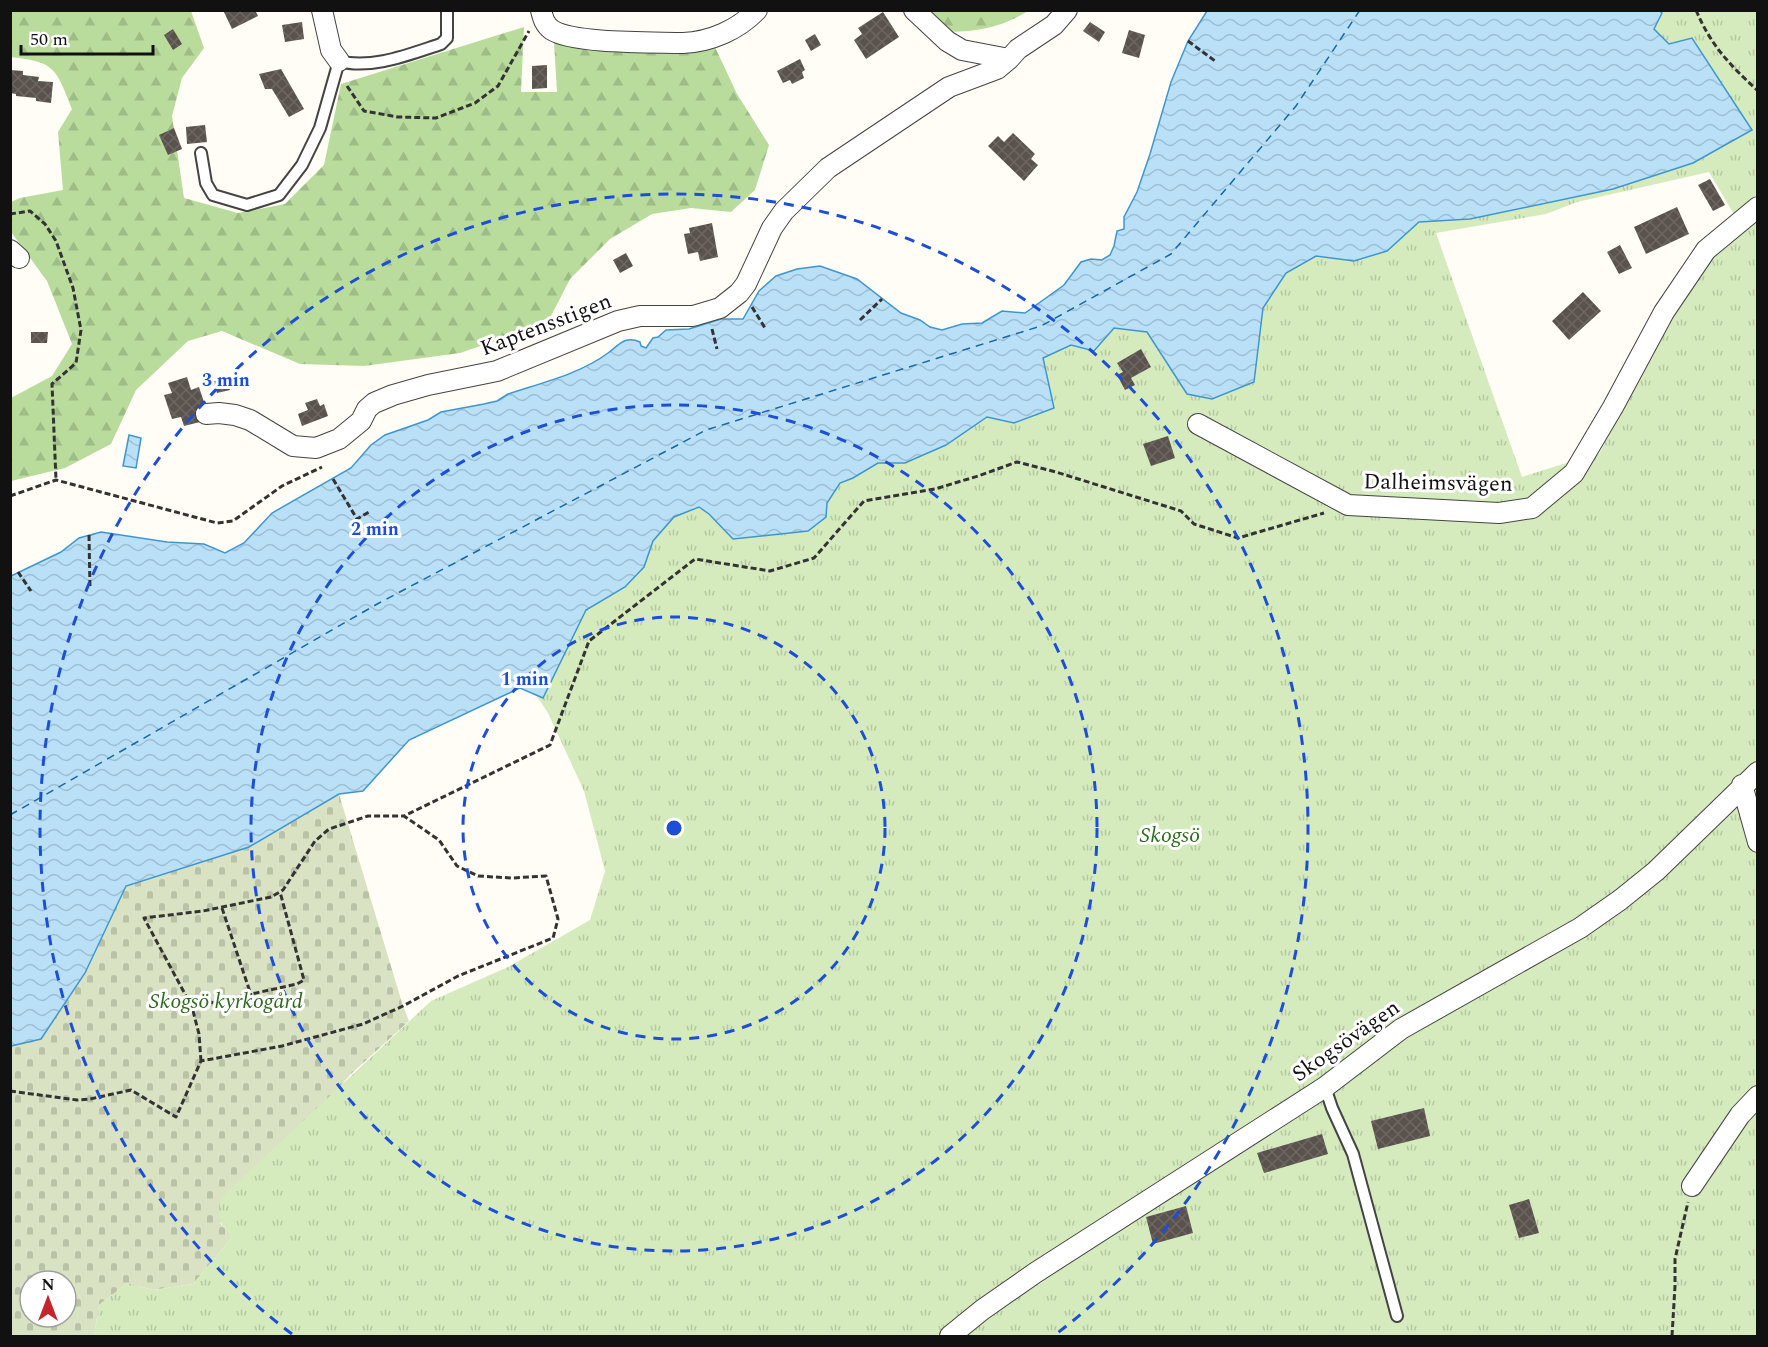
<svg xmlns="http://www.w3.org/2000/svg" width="1768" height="1347" font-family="Spectral,serif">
  <defs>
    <pattern id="forest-firs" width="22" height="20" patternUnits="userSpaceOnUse" patternTransform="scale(1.5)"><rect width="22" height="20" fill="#b9dc9c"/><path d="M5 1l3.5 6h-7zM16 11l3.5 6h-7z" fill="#9ebc85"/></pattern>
    <pattern id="cemetery-stones" width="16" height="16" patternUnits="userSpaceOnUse" patternTransform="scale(1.5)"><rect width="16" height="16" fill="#d9e3c4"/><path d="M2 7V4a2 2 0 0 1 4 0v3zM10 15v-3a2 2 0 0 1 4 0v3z" fill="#b9c2a7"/></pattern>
    <pattern id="park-tufts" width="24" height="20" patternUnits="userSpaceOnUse" patternTransform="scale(1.5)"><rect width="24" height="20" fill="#d5ebbd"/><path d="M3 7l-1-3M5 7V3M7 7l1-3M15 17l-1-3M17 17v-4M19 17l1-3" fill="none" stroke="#b6c8a1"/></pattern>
    <pattern id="water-waves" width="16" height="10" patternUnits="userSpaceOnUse" patternTransform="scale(1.5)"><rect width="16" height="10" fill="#b9e0f7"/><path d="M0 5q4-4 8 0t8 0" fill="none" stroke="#9ebfd3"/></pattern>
    <pattern id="building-cross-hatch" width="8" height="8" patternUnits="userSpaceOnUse" patternTransform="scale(1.5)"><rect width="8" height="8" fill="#5a524d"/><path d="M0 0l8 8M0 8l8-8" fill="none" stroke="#6d6662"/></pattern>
  </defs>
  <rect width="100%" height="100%" fill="#fffdf5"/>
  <path fill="url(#forest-firs)" d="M11,11h180l13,37 -22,30 -10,38 12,82 54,15 47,-9 39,-39 17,-81 183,-57 -3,65h36l-3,-50 160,3 23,49 32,51 -14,45 -24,22 -40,-4 -39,6 -42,25 -40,40 -19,37 -32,17 -59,20 -96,13 -64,-2 -78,-33 -34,10 -52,49 -25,54 -46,24 -54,13v-83l41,-22 20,-32 -25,-63 -36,-49v-30l9,-4 43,-8 -5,-58 14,-23c-16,-41 -17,-47 -61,-52z
    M925,11h103c-26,16 -47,20 -78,21z"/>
  <path fill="url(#cemetery-stones)" fill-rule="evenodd" d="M339,794l64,212 6,15 -59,54 -130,148 10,10v7l-37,44 -40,6 -25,-7 -29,22 -5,31h-83l-1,-290 31,-7 44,-66 41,-87 123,-39zM30,1281h36v36h-36z"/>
  <path fill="url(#park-tufts)" d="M1408,11h349v183l-22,22 -26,-44 -132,30 -31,12 -110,19 86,244 54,-17 7,-14 16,8 65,-128 52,-79 41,-31v1120h-1663l5,-31 29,-22 25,7 40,-6 37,-44v-7c-14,-13 -12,-17 -9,-35l210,-197 77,-34 82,-47 15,-49 -21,-80 -36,-78 -98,-147 535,-197z"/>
  <path fill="url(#water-waves)" stroke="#3f96cf" stroke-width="1.5" d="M1207,11h453l2,2 -8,16 15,15 23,-6 60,92 -59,33 -80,26 -143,30 -51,3 -32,29 -33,10 -38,-5 -30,17 -23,35 -9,74 -42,17 -25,-5 -40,-62 -33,-4 -20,23 -23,-6 -28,13 11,50 -40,15 -27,-6 -41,28 -41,18h-27l-25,15 -13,5 -13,20 -1,14 -18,14 -75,8 -24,-25 -10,-7 -25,10 -21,24 -9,26 -19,20 -39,23 -43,88 -23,-10 -111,52 -46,51 -24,3 -90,53 -123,39 -41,87 -44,66 -30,7v-470l50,-24 18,-14 22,-6 66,10 37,2 21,9 19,-10 28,-30 79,-45 20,-23 14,-10 43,-15 13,-8 43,-8 13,-3 11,-7c33,-11 72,-20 100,-41 11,-8 17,-18 32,-11l1,4 5,2 7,-10 5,-1 8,-7 23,-1 32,-10h22l16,-28 17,-15 21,-7 23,-3 37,13 44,34 19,7 10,7 12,3 20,-6 20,-1 20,-12 23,2 39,-28 17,-23 10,-3 11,1 8,-5 4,-9 3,-15 7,-2v-12l13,-25 13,-38 21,-72 17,-41z
    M129,435l12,3 -5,30 -13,-2z"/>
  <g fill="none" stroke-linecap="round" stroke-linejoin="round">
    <path stroke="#1768a6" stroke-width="1.5" stroke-dasharray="8 6" stroke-linecap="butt" d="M10,815l369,-212 327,-173 335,-104 130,-72 125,-148 64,-96"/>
  </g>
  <path fill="url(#building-cross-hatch)" d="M223,10h32l3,6 -26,13z
    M883,12l16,25 -33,22 -12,-19 8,-6 -4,-6z
    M302,22l2,17 -19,3 -3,-17z
    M1090,22l15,10 -6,10 -16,-11z
    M173,29l9,15 -9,6 -9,-15z
    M1129,30l16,5 -6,23 -17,-5z
    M815,34l6,11 -10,6 -6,-11z
    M800,59l5,11 -3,2 2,6 -12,6 -2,-4 -7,3 -6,-12z
    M547,65v23l-15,1v-23z
    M281,69l23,40 -15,8 -17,-28h-7l-6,-15z
    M10,70l13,1v4l16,2 -1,4 15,1 -2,21 -15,-2v-3l-20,-2v-2l-6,-1z
    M205,125l2,17 -20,2 -1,-17z
    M174,128l8,21 -14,6 -9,-20z
    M1013,133l22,21 -4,5 7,6 -14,16 -36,-35 10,-10 6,6z
    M1710,179l15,26 -12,6 -15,-26z
    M1677,207l12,27 -43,20 -12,-27z
    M712,223l6,34 -18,4 -2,-9 -10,2 -4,-20 6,-1 -1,-5z
    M1620,245l12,23 -13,6 -12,-22z
    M626,253l7,13 -13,7 -7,-13z
    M1583,292l18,19 -32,29 -17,-19z
    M31,332h17l-1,11h-16z
    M1141,349l10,18 -20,11 4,7 -10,5 -8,-15 6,-3 -6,-9z
    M187,377l4,13 8,-3 7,21 -10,3 4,11 -16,4 -3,-9 -9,2 -8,-24 8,-2 -4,-10z
    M227,378l3,12 -13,3 -3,-12z
    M317,399l3,7 4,-2 4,12 -26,10 -4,-12 10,-4 -3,-7z
    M1168,436l7,22 -24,8 -8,-22z
    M1424,1108l6,28 -52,13 -7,-28z
    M1322,1134l6,20 -64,19 -7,-20z
    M1529,1199l10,34 -20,5 -10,-33z
    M1186,1206l7,27 -40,11 -7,-27z"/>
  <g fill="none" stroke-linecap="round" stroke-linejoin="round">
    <g stroke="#444" stroke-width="14">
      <path id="service" d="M201,153l5,30 7,12 34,10 32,-10 23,-30 18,-37 19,-67c32,9 71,-7 102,-17l6,-6v-28
        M1325,1087l7,21 21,46 44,162"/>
    </g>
    <g stroke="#444" stroke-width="22">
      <path id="minor" d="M322,10l9,40 8,11
        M541,10c2,9 4,15 11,20 22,14 102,12 131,13 27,-1 55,-13 74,-33
        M914,10l33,31 15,9 47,9
        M10,250l9,8
        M206,414l13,-1 16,2 15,5 43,26 23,2 23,-9 22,-18 6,-12 7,-6 19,-8 35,-10 69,-14 121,-50 22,-5h53l27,-8 19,-15 7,-9 26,-56 12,-17 44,-43 121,-81 48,-18 12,-10 9,-10 36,-24 13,-15
        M1198,424l150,81 151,8 33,-5 42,-35 39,-66 51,-95 42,-62 52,-43
        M1742,785l16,57
        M1692,1186l48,-71 18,-19
        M950,1336l32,-26 53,-37 290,-186 76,-58 179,-101 40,-28 36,-29 102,-99"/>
    </g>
    <path stroke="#333" stroke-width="3" stroke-dasharray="6 3" stroke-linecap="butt" d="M1696,10c15,36 34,55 62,81
      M1188,41l27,20
      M347,86l17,25 34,6 38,1 39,-15 23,-17 31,-55
      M10,214l20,-3 15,13 11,17 17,47 8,42 -5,33 -24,21 4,96
      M752,307l13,21
      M860,320l22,-21
      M712,329l5,20
      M333,479l24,40 12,-7
      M10,496l46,-16 161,43 16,-2 49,-35 40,-19
      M89,535l1,53
      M18,572l13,19
      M222,908l29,87
      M192,1007l105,-23 7,-4 -24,-88
      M201,1061l-2,-27 -7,-27 -48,-89 59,-7 68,-14 12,-7 32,-49 14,-12 39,-13h36
      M10,1091l67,9 13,-1 41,-9 45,27 25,-56 81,-15 81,-22 40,-18 55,-30 95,-38 5,-19 -12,-43 -34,2 -34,-2 -21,-10 -18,-26 -35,-24 146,-71 39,-104 106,-82 75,12 44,-13 50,-57 71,-12 43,-13 39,-14 39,10 125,39 13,13 44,14 86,-25
      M1672,1336l3,-50v-27l13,-57"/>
    <use href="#service" stroke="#fff" stroke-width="10"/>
    <use href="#minor" stroke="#fff" stroke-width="20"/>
  </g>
  <g fill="none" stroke="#1d4ed8" stroke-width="3" stroke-dasharray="10 8">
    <circle cx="674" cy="828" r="211"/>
    <circle cx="674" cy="828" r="423"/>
    <path d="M292 1334A634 634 0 1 1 1056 1334"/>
  </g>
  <g text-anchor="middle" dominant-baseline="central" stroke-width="6" stroke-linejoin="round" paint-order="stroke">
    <g font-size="22" fill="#111" stroke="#fff">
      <text transform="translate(546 325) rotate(-21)">Kaptensstigen</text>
      <text transform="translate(1438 483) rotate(1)">Dalheimsvägen</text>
      <text transform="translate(1346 1041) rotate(-35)">Skogsövägen</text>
    </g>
    <g font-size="22" font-style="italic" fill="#2f6b1f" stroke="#fff">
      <text x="1170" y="835">Skogsö</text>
      <text x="226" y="1001">Skogsö kyrkogård</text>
    </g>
  </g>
  <circle cx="674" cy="828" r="9" fill="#1d4ed8" stroke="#fff" stroke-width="3"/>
  <g font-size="18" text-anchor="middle" font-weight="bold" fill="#1d4ed8" stroke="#fff" stroke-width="6" stroke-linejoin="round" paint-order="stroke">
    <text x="226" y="386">3 min</text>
    <text x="375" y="535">2 min</text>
    <text x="525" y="685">1 min</text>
  </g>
  <rect width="1768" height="1347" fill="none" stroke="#111111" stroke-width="24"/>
  <g transform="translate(48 1299)"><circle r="28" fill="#ffffff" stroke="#a0a0a0" stroke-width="1.5"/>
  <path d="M0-4.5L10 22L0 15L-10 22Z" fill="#c4262e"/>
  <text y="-9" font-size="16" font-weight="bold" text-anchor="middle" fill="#111111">N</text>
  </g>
  <path d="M21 45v9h132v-9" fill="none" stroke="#111111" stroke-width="3"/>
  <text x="30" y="45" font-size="18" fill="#111111" stroke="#ffffff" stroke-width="4.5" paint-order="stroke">50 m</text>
</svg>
